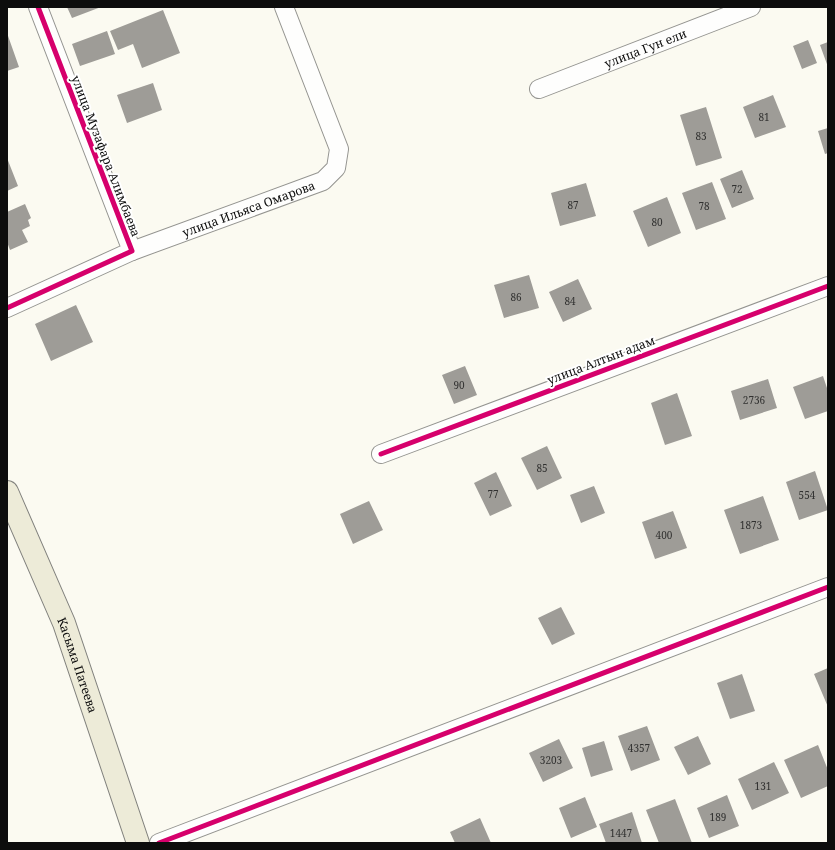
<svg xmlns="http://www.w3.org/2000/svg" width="835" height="850" font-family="'Noto Serif',serif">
  <rect width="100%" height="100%" fill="#fbfaf1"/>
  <path fill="#9e9c97" d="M67,7h34l-29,11z
    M163,10l17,43 -38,15 -9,-24 -15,6 -8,-19z
    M107,31l8,23 -35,12 -8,-22z
    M7,33l12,34 -12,4z
    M808,40l9,23 -15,6 -9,-23z
    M828,42v25l-8,-22z
    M153,83l9,27 -35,13 -10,-28z
    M773,95l13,32 -31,11 -12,-31z
    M706,107l16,51 -26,8 -16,-51z
    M828,128v25l-3,1 -7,-23z
    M7,158l11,28 -11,5z
    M742,170l12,29 -22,9 -12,-29z
    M712,182l14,37 -30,11 -14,-37z
    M586,183l10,33 -36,10 -9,-33z
    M667,197l14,36 -33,14 -15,-36z
    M25,204l6,14 -3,2 2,6 -8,4 6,12 -18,8 -3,-8v-30z
    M529,275l10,33 -35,10 -10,-33z
    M578,279l14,30 -29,13 -14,-30z
    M76,305l17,37 -42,19 -16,-37z
    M465,366l12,29 -23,9 -12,-29z
    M823,376l5,15v20l-23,8 -12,-32z
    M768,379l9,29 -37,12 -9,-29z
    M677,393l15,43 -27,9 -14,-42z
    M547,446l15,32 -25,12 -16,-32z
    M815,471l13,39 -29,10 -13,-38z
    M496,472l16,34 -22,10 -16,-33z
    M594,486l11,27 -24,10 -11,-28z
    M763,496l16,44 -39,14 -16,-44z
    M369,501l14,29 -30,14 -13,-30z
    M673,511l14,37 -32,11 -13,-37z
    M561,607l14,27 -23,11 -14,-27z
    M828,668v39l-14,-33z
    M742,674l13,37 -25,8 -13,-36z
    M647,726l13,34 -29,11 -13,-35z
    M698,736l13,28 -23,11 -14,-28z
    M559,739l14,29 -30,14 -14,-29z
    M604,741l9,29 -22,7 -9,-29z
    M818,745l10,25v16l-27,12 -17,-38z
    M774,762l15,31 -37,17 -14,-31z
    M727,795l12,31 -30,12 -12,-30z
    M585,797l12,30 -26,11 -12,-30z
    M675,799l17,44h-33l-13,-33z
    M632,812l10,31h-36l-7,-19z
    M480,818l11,25h-36l-5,-11z"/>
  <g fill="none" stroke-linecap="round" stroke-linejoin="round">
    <g stroke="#949490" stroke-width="20">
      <g id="minor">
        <path id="s1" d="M539,89l212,-82"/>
        <path id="s2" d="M132,251l191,-70 13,-13 3,-19 -55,-142"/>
        <path d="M7,308l125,-57 -94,-244"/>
        <path d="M381,454l447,-168"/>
        <path d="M159,843l669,-256"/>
      </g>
    </g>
    <g stroke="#81817d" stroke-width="24">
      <g id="major">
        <path id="s3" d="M7,492l57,131 74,220"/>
      </g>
    </g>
    <use href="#minor" stroke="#fefefd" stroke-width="18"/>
    <use href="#major" stroke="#edebd8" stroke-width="22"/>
    <g stroke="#fff" stroke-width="8">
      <path id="cycleway" d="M7,308l125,-57 -94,-244
        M381,454l447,-168
        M159,843l669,-256"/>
    </g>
    <use href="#cycleway" stroke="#d6006c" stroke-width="5"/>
  </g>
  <g text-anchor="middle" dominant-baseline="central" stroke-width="4" stroke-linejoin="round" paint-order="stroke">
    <g font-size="10" fill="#313130">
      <text x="764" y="117">81</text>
      <text x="701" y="136">83</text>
      <text x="737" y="189">72</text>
      <text x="573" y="205">87</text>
      <text x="704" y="206">78</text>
      <text x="657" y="222">80</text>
      <text x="516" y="297">86</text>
      <text x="570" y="301">84</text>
      <text x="459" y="385">90</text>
      <text x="754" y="400">2736</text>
      <text x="542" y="468">85</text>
      <text x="493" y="494">77</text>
      <text x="807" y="495">554</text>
      <text x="751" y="525">1873</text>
      <text x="664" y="535">400</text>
      <text x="639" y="748">4357</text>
      <text x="551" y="760">3203</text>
      <text x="763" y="786">131</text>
      <text x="718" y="817">189</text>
      <text x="621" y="833">1447</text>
    </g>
    <g font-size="12" fill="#0d0d0d" stroke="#fff">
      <text stroke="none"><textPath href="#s1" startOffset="114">улица Гун ели</textPath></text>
      <text transform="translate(106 156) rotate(69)">улица Музафара Алимбаева</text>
      <text stroke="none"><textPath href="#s2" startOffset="124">улица Ильяса Омарова</textPath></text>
      <text transform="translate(601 360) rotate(-21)">улица Алтын адам</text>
      <text stroke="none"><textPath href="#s3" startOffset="187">Касыма Патеева</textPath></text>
    </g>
  </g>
  <rect width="835" height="850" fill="none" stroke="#0d0d0d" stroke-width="16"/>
</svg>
